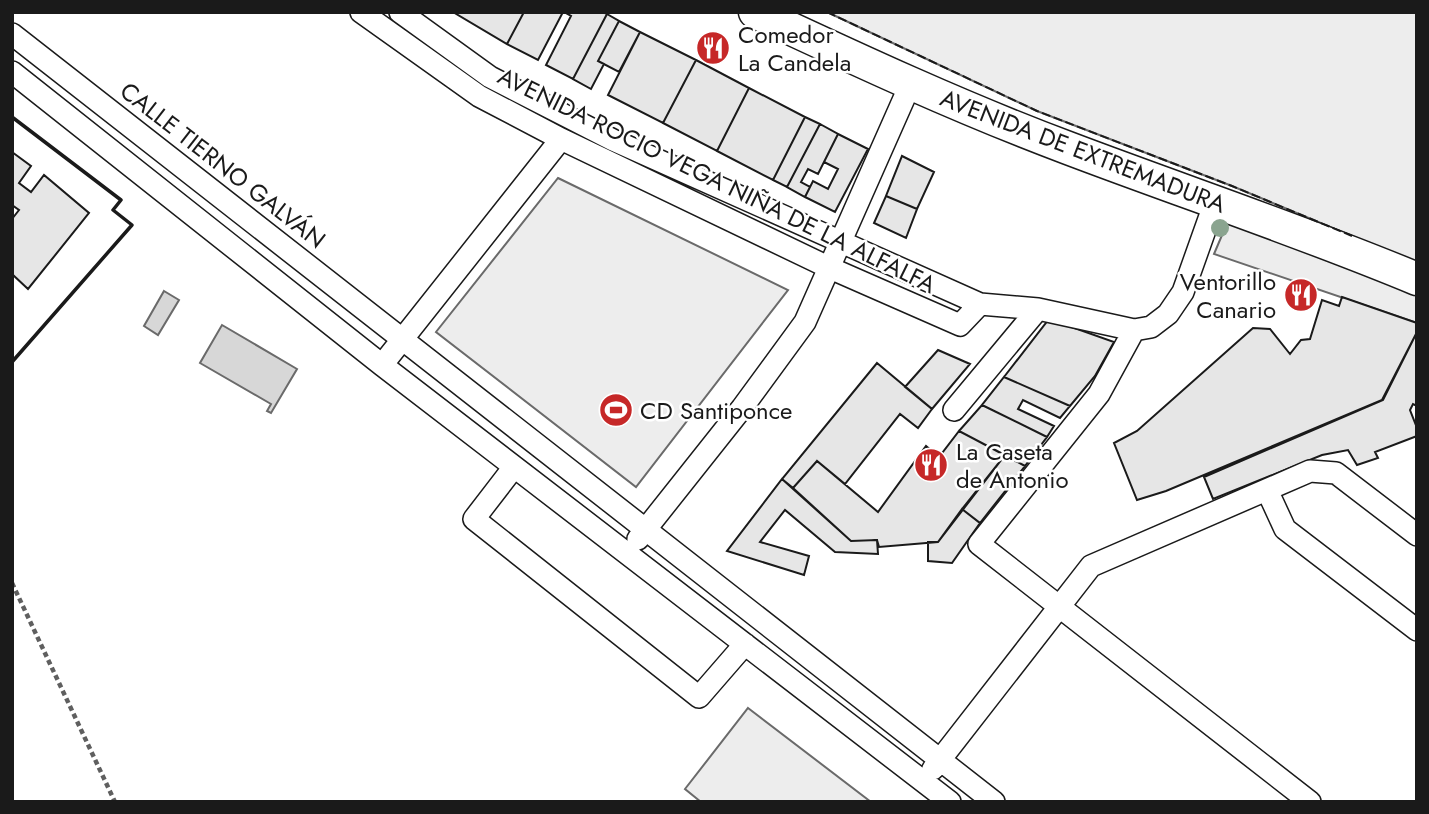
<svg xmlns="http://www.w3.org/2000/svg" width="1429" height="814" font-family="Jost,sans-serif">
  <rect width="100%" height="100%" fill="#fff"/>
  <path fill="#ededed" stroke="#6a6a6a" stroke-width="2" d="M827,12h590v251l-185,-77 -195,-75z
    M558,178l230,112 -152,197 -200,-155z
    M1228,221l189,71v31l-203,-69z
    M748,708l123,94h-170l-16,-13z"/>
  <path fill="#d7d7d7" stroke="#6a6a6a" stroke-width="2" d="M164,291l15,9 -21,35 -14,-9z
    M222,325l75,44 -26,44 -4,-2 4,-7 -71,-41z"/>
  <path fill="#e6e6e6" stroke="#1a1a1a" stroke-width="2" d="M453,12h71l-17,32z
    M524,12h39l-25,48 -31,-16z
    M564,12h39l4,2 -34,65 -27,-14 25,-49z
    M607,14l12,7 -21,40 6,3 -13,25 -18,-10z
    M619,21l21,11 -21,40 -21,-11z
    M640,32l56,28 -33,63 -55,-28z
    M696,60l53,28 -32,63 -54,-28z
    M749,88l56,29 -32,63 -56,-29z
    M805,117l15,7 -33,63 -14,-7z
    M820,124l18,10 -20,40 -10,-5 -7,13 9,5 -5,10 -18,-10z
    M838,134l30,15 -33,63 -30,-15 8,-16 15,8 10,-20 -14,-7z
    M12,152l19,14 -12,17 12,9 13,-17 45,38 -61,76 -16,-15v-55l7,-9 -7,-5z
    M902,156l32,16 -17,37 -31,-13z
    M886,196l31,13 -11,29 -32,-15z
    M1342,297l75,26v9l-35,68 -216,91 -29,9 -23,-57 23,-12 116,-103 17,1 20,25 11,-14 9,-1 12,-39 17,6z
    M1049,319l65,23 -19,34 -25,30 -66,-29z
    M1417,332v74l-4,-2 -3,6 7,18v8l-42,16 3,6 -21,7 -9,-15 -26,5 -109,44 -9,-22 179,-77z
    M938,350l32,14 -38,45 -27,-22z
    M877,363l55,46 -14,19 -18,-14 -55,70 -28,-23 -24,27 -11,-9z
    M1004,377l66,29 -10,12 -37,-18 -5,9 36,17 -7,11 -65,-32z
    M982,405l65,32 -22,29 -66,-35z
    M959,431l46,24 -67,87 -59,5 -2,-7 -26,1 -58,-53 24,-27 61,51 48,-66 13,11z
    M1005,455l20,11 -45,57 -18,-14z
    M782,479l69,62 26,-1 1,14 -43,-2 -50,-42 -25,32 49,14 -5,19 -77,-24z
    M962,509l18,14 -28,40 -24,-2v-19h10z"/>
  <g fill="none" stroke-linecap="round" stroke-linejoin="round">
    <g stroke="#1a1a1a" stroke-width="24">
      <path id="street" d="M361,12l118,84 82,43 269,129 130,57 20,-21
        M400,12l90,65 123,63 367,164 58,5 96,21 17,-3 17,-13 15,-22 32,-90
        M12,34l982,768
        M12,72l370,293 568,437
        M1134,330l-35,64 -120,150 331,258
        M382,365l179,-226
        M954,410l84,-101
        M514,467l-40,52 225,178 46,-53
        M1267,490l18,39 132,101
        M638,539l104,-131 63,-86 105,-237
        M933,769l158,-203 219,-95 26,2 81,62"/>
    </g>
    <g stroke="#1a1a1a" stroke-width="35">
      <path id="secondary" d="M755,12c103,48 206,96 313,136 116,44 234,83 349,131"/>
    </g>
    <path stroke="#5f5f5f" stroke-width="4.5" stroke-dasharray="5 3.5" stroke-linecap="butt" d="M12,583l103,219"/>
    <use href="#street" stroke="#fff" stroke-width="21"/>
    <use href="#secondary" stroke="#fff" stroke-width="32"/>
    <path stroke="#1a1a1a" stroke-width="2" stroke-dasharray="9 3.5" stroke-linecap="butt" d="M827,12l210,99 195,75 120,50"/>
    <path stroke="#1a1a1a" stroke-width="3.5" d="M12,117l109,83 -8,10 19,15 -120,137"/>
  </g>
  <circle fill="#8aa48f" cx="1220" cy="228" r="9"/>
  <defs>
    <g id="restaurant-disc" transform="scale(1.75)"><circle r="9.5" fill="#c62828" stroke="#fff"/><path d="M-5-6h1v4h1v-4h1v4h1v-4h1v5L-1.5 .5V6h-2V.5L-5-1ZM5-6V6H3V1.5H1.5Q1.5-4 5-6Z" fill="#fff"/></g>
    <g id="stadium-disc" transform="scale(1.75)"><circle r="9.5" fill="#c62828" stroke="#fff"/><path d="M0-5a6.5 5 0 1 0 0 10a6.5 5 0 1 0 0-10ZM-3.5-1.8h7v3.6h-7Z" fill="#fff"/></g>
  </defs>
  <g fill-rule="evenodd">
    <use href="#restaurant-disc" x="713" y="48"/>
    <use href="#restaurant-disc" x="1301" y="295"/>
    <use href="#stadium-disc" x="616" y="410"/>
    <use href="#restaurant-disc" x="931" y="465"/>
  </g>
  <g text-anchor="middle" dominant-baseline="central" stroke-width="5" stroke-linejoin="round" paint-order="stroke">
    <g font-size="24" fill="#1a1a1a" stroke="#fff" text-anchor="start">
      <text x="738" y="34">Comedor<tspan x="738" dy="28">La Candela</tspan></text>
      <text x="1276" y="281" text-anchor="end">Ventorillo<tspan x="1276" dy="28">Canario</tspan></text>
      <text x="640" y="410">CD Santiponce</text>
      <text x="956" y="451">La Caseta<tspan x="956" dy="28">de Antonio</tspan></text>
    </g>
    <g font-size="24" fill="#1a1a1a" stroke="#fff">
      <text transform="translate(1083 151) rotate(21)">AVENIDA DE EXTREMADURA</text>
      <text transform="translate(223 165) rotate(38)">CALLE TIERNO GALVÁN</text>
      <text transform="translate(717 180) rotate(26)">AVENIDA ROCIO VEGA NIÑA DE LA ALFALFA</text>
    </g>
  </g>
  <rect width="1429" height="814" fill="none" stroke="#1a1a1a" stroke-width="28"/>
</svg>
